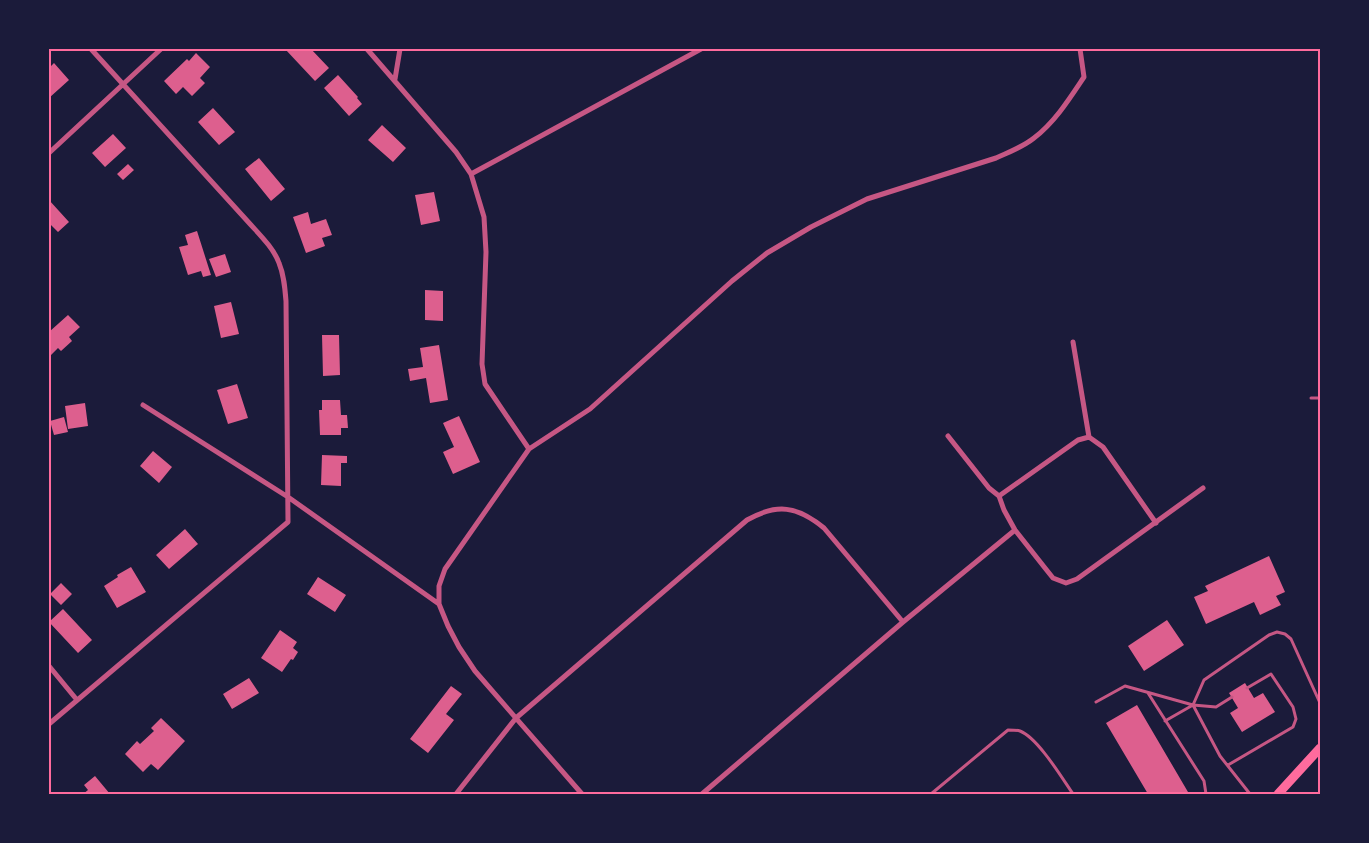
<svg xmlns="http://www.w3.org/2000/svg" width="1369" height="843" font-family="'Libre Baskerville',serif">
  <rect width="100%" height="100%" fill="#1b1b3a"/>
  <path fill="#dd5f8e" d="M285,49h26l18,19 -14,13z
    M196,53l14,14 -10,11 5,5 -13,13 -9,-9 -7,7 -12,-13 23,-22 2,2z
    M54,63l15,17 -20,18v-30z
    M338,75l20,22 -1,1 5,6 -13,12 -25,-28z
    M213,108l22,24 -16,13 -21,-23z
    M382,125l24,23 -13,14 -25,-22z
    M113,134l13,14 -21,19 -13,-14z
    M259,158l26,31 -14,12 -26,-32z
    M128,164l6,6 -11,10 -6,-6z
    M434,192l6,29 -19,4 -6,-30z
    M49,200l20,22 -11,10 -9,-9z
    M308,212l3,12 15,-5 6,16 -10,3 3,8 -19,7 -13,-36z
    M197,231l14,44 -8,2 -2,-6 -13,4 -9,-28 9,-2 -3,-10z
    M225,254l6,18 -15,5 -7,-18z
    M425,290l18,1v30l-18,-1z
    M231,302l8,32 -18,4 -7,-32z
    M68,315l12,12 -11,10 3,4 -11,10 -3,-3 -7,7 -2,-2v-21z
    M322,335h17l1,40 -17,1z
    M439,345l9,55 -18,3 -4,-25 -16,3 -2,-12 15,-2 -3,-19z
    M237,384l11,34 -20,6 -11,-34z
    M322,400h18l1,15h6l1,13h-7v7h-21l-1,-25h3z
    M85,403l3,23 -20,3 -3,-23z
    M459,416l21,46 -27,12 -10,-22 11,-5 -11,-24z
    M64,417l4,15 -14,3 -4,-14z
    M153,451l19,16 -13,16 -19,-17z
    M322,455l25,1v7h-6v23l-20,-1z
    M185,529l13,15 -29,25 -13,-14z
    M1269,556l16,36 -9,4 5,9 -21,10 -6,-13 -48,22 -12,-27 14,-6 -3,-5z
    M131,567l15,25 -29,16 -13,-22 14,-9 -1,-2z
    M318,577l28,18 -11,17 -28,-18z
    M61,583l11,11 -11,11 -11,-11z
    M63,609l29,31 -14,13 -29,-31z
    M1167,620l17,25 -40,26 -16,-25z
    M280,630l17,12 -4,6 5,4 -5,8 -2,-1 -9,13 -21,-14z
    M249,678l10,15 -27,16 -9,-15z
    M1245,683l9,15 9,-5 12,19 -33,20 -12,-19 8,-5 -9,-15z
    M451,686l11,8 -16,20 8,6 -26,33 -18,-14z
    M1137,705l51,87 -3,2h-37l-42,-71z
    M161,718l24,23 -27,29 -7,-6 -8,8 -18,-18 12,-13 3,3 14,-13 -3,-3z
    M95,776l15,18h-27l5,-4 -4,-5z"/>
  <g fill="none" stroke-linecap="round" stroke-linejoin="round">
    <path stroke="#c65784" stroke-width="3" d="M1311,398h9
      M1148,693l56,88 2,13
      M1096,702l29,-16 68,19 23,2 16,-10
      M1193,705l27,51 30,38
      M1165,721l28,-16 11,-25 65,-45 8,-3 8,2 6,5 29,64
      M1228,765l65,-38 3,-8 -3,-12 -22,-33 -24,14
      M931,794l77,-64c4,0 9,0 12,1 18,7 42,47 53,63"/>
    <path stroke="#c65784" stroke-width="5" d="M367,49l89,103 15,22 13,43 2,35 -4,112 3,20 44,65
      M395,79l5,-30
      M49,153l112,-104
      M471,174l230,-125
      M1073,342l16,95
      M143,405l145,92 151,107 9,22 11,21 16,24 107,123
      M948,436l41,52 10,8 5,14 11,20 30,38 8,10 13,5 11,-4 126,-91
      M999,496l79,-56 11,-3 14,10 53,76
      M439,604v-18l6,-17 84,-120 61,-40 142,-128 35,-28 44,-26 56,-28 129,-41c13,-6 27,-11 38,-20 21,-16 36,-40 50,-61l-4,-28
      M49,666l28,34
      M49,724l239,-202 -2,-221c-1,-13 -2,-26 -7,-38 -5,-14 -18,-27 -28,-38l-160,-176
      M456,794l60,-76 231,-198c30,-17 50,-14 77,8l79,94
      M702,794l201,-172 112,-92"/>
    <path stroke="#ff6b9d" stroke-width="9" d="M1278,794l42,-46"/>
  </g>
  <rect width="1369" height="843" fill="none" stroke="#1b1b3a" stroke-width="100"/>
  <rect x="50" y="50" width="1269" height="743" fill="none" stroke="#ff6b9d" stroke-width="2"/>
</svg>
